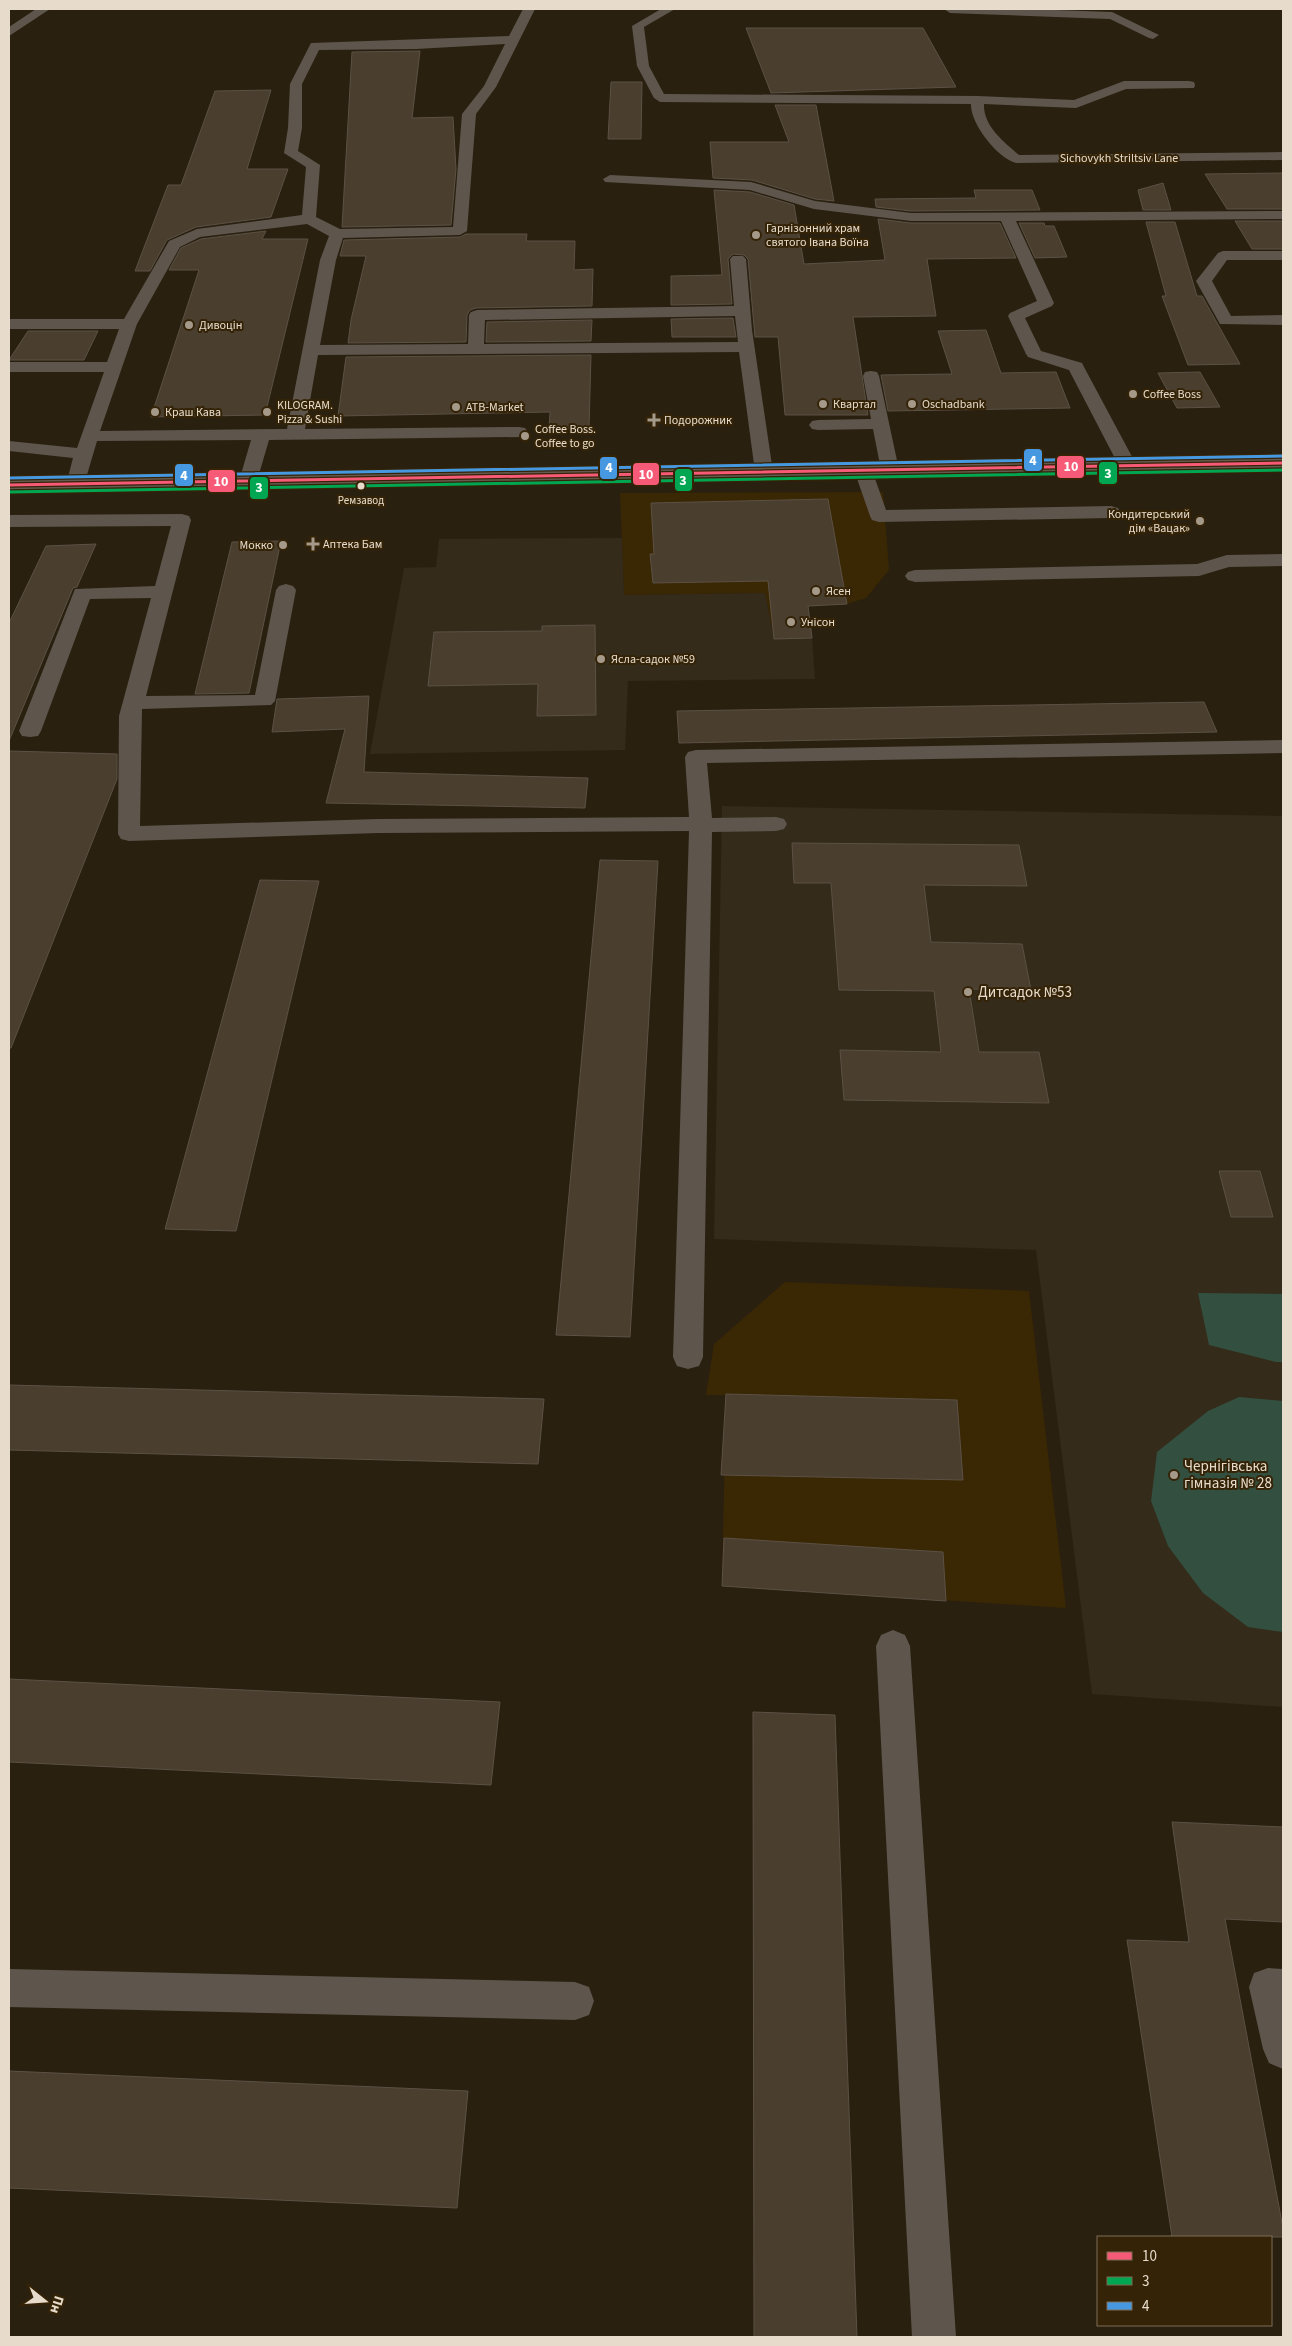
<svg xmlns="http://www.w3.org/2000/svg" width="1292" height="2346" font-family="'Source Sans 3',sans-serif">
  <rect width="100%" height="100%" fill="#2a2010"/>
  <path fill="#3a2704" d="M883,492l6,78 -23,28 -19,6 -39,2 4,32 -38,1 -9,-46 -141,2 -4,-102z
    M785,1282l244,9 37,317 -344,-22 4,-191h-20l8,-51z"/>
  <path fill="#342b1a" d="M622,538l2,57 141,-2 9,45h38l3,41 -187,2 -3,69 -255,4 34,-186 32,-1 3,-28z
    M722,806l561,10v891l-191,-13 -56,-444 -322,-11z"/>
  <path fill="#334f3f" d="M1198,1293l85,1v68h-7l-67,-17z
    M1239,1397l44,4v231l-35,-5 -45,-34 -35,-47 -17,-45 6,-49 51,-41z"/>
  <path fill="#4a3e2e" stroke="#5b5145" d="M746,28h177l33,59 -185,6z
    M420,51l-8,67 41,-1 3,52 -5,56 -109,2 10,-175z
    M611,82h31l-1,57h-33z
    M271,90l-24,79h41l-17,48 -75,10 -29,13 -17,31h-15l33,-86h13l34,-94z
    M775,105h41l18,96 -19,-2 -63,-19 -39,-2 -3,-36h79z
    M1283,173v36h-56l-22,-35z
    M1163,183l8,27h-28l-5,-20z
    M714,190l36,2 44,13 10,59 81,-4 -7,-41 33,4h89l16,35 -89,1 9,57 -83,1 15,98h-83l-7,-78h-23l-7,-78 -4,-4 -11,-1 -5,5 4,45 -61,1v-29l51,-1z
    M974,190h58l8,20 -129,1 -35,-4 -1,-8 101,-1z
    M1235,221h48v28h-31z
    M1146,222h29l22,74h5l38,68 -52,1 -26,-69h4z
    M1019,223h25l1,3h9l13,31 -32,1z
    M266,231l-4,8h46l-43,176 -114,2 48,-147h-30l12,-22 20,-9z
    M466,234h61l-1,7h49l-1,29 19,-1 -1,37 -116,2 -6,2 -3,5 -1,27 -118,1 3,-23 15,-64h-26l4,-16 116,-3z
    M733,318l3,19h-64l-1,-18z
    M592,320l-1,21 -105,1 1,-20z
    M986,330l15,43 55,-1 14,36 -182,3 -7,-36 71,-1 -14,-43z
    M28,331h70l-14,29h-75z
    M591,355l-2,73 -40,1 1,-17 -212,4 8,-59z
    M1200,372l20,35 -43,1 -19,-35z
    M828,499l19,105 -39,2 4,32 -38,1 -6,-58 -115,2 -3,-29h4l-3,-51z
    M281,541l-32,152 -54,1 37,-152z
    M96,544l-19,43 -4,1 -64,153v-118l37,-77z
    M595,625l1,90 -59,1 1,-32 -110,2 6,-54 108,-1v-5z
    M369,696l-5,76 224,6 -3,30 -259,-5 19,-74 -73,3 5,-33z
    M1204,702l13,30 -538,11 -2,-32z
    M9,751l108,3v25l-106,269h-2z
    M792,843l227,2 8,41 -103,-1 7,57 91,2 9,46 -62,-1 10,63h60l10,51 -205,-3 -4,-50 101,2 -7,-61 -95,-1 -8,-107h-37z
    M600,860l58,1 -28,476 -74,-2z
    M260,880l59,1 -83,350 -71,-2z
    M1219,1171h41l13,46h-42z
    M9,1385l535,14 -6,65 -529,-14z
    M726,1394l231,6 6,80 -242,-5z
    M724,1538l219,14 3,49 -224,-15z
    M9,1679l491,23 -9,83 -482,-23z
    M753,1712l82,3 22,622h-103z
    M1172,1822l111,5v95l-58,-3 58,309v9h-111l-45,-297 62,2z
    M9,2071l459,20 -11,117 -448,-20z"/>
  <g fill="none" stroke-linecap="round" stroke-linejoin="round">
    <path fill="#5e564c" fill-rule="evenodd" d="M36,9h14l-41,27v-9z
      M523,9h12l-39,78 -20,27 -9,117 -7,4 -117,3 -7,22 -16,85 148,-1 1,-29 2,-3 6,-2 257,-4 -4,-47 3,-3h10l3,3 6,71 21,142 -3,4h-12l-3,-4 -16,-120 -421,3 -13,74 214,-2 6,1 3,4 -3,4 -6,1 -250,3 -12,41 -3,4h-12l-3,-4 12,-41 -154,1 -13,44 -3,4h-12l-3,-4 7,-27 -64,-7v-10l68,7 27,-76h-95v-10h98l12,-33h-110v-10h115l45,-78 28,-12 105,-14 4,-48 -22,-14 4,-25 2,-44 21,-41 198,-7zM505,44l-21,42 -22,28 -9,113 -113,2 -24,-12 4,-52 -22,-14 4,-23v-44l17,-34 97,-1zM307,224l22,12 -9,24 -33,169 -187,2 37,-107 43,-77 20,-10zM735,316l3,26 -254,2 1,-24z
      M661,9h14l-31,18 5,39 15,28 314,2 96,4 50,-19h65l5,1 1,3 -1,3 -68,1 -50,19 -92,-4c-1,22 20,38 35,51l264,-3v8l-267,3c-19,-5 -46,-40 -45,-59l-311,-2 -6,-4 -17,-32 -5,-40z
      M944,9h82l86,3 47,23 -6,4 -4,-1 -39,-19 -160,-6z
      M610,175l141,7 64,19 96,12 372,-2v8l-267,2 38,82 -2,3 -27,12 16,33 41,12 2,4 53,99 -3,4h-12l-3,-4 -50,-96 -41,-13 -2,-3 -18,-38 2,-3 27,-12 -36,-80h-90l-97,-12 -64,-19 -145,-8 -2,-3z
      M1223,251h60v9h-56l-15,21 19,35 52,-1v10l-63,-1 -24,-43 22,-28z
      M871,371l6,1 2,4 20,94 -3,4h-12l-3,-4 -8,-41 -55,1 -6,-1 -3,-4 3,-4 6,-1 53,-1 -8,-43 2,-4z
      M863,465l6,1 3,4 14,40 225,-4 7,2 2,4 -2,4 -7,2 -232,4 -7,-2 -2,-4 -16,-46 3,-4z
      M182,514l7,2 2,4 -45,176 109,-1 21,-105 3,-4 7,-2 7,2 3,4 -21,111 -4,4 -129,4 -2,117 238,-7 311,-2 -4,-60 3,-5 8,-2 587,-10v13l-576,10 5,55 64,-1 8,2 3,5 -3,5 -8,2 -64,1 -9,525 -4,9 -11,3 -11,-3 -4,-9 16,-526 -311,2 -249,8 -8,-2 -3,-5 1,-118 32,-118 -61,1 -49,132 -3,5 -8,1 -8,-1 -3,-5 56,-142 80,-3 16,-60 -162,1v-12z
      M1283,554v12l-54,1 -30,9 -284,6 -7,-2 -3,-4 3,-4 7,-2 282,-6 30,-9z
      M893,1630l12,5 5,11 46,691h-44l-36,-691 5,-11z
      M1268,1968l15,1v100l-14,-6 -6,-14 -14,-62 5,-14z
      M9,1969l566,13 14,5 5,14 -5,14 -14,5 -566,-13z"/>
    <path fill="#665a50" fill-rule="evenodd" d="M1283,458v10l-1274,22v-10z"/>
    <g stroke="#342306" stroke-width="5.5">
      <path id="bus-1" d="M9,485l1274,-22"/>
    </g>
    <g stroke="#342306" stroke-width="5.5">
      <path id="bus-2" d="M9,492l1274,-22"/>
    </g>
    <g stroke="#342306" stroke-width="5.5">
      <path id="bus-3" d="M9,478l1274,-22"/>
    </g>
    <use href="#bus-1" stroke="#f75a77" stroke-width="3"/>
    <use href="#bus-2" stroke="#00a651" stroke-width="3"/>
    <use href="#bus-3" stroke="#4699e1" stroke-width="3"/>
  </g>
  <g fill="#a59a8a" stroke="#342306" stroke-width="2">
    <circle cx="756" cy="235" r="5"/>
    <circle cx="189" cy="325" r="5"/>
    <circle cx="1133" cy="394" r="5"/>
    <circle cx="823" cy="404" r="5"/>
    <circle cx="912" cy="404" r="5"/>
    <circle cx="456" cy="407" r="5"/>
    <circle cx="155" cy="412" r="5"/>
    <circle cx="267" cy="412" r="5"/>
    <path d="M651.5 412.5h5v5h5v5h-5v5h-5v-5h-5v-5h5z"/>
    <circle cx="525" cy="436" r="5"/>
    <circle cx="1200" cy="521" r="5"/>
    <path d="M310.5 536.5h5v5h5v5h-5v5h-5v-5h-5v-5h5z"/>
    <circle cx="283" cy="545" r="5"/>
    <circle cx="816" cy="591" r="5"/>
    <circle cx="791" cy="622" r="5"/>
    <circle cx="601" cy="659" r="5"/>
    <circle cx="968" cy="992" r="5"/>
    <circle cx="1174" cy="1475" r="5"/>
  </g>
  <circle fill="#e7dccc" stroke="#342306" stroke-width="2" cx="361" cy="486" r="4.5"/>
  <g text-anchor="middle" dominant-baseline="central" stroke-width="4" stroke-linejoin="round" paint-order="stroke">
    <g font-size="11" fill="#e7dccc" stroke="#342306">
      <text x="361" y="500">Ремзавод</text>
    </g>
    <g font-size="12" fill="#e7dccc" stroke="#342306">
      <text x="1119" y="158">Sichovykh Striltsiv Lane</text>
    </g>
    <g font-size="12" fill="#e7dccc" stroke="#342306" text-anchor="start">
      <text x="766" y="228">Гарнізонний храм<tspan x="766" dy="14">святого Івана Воїна</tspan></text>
      <text x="199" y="325">Дивоцін</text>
      <text x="1143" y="394">Coffee Boss</text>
      <text x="833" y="404">Квартал</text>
      <text x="922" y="404">Oschadbank</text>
      <text x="277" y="405">KILOGRAM.<tspan x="277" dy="14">Pizza &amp; Sushi</tspan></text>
      <text x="466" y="407">ATB-Market</text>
      <text x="165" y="412">Краш Кава</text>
      <text x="664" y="420">Подорожник</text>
      <text x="535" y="429">Coffee Boss.<tspan x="535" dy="14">Coffee to go</tspan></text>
      <text x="1190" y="514" text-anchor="end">Кондитерський<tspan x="1190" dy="14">дім «Вацак»</tspan></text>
      <text x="323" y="544">Аптека Бам</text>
      <text x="273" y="545" text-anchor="end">Мокко</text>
      <text x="826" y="591">Ясен</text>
      <text x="801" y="622">Унісон</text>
      <text x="611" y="659">Ясла-садок №59</text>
    </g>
    <g font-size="15" fill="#e7dccc" stroke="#342306" text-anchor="start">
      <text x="978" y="992">Дитсадок №53</text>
      <text x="1184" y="1466">Чернігівська<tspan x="1184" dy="17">гімназія № 28</tspan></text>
    </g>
  </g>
  <g stroke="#342306" stroke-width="2">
    <rect x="1023" y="448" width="20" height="24" rx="5" fill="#4699e1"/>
    <rect x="1056" y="455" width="29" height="24" rx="5" fill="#f75a77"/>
    <rect x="599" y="456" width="19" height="24" rx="5" fill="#4699e1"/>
    <rect x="1098" y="461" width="20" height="24" rx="5" fill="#00a651"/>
    <rect x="632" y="462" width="28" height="24" rx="5" fill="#f75a77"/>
    <rect x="174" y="463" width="20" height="24" rx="5" fill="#4699e1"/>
    <rect x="674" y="468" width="19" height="24" rx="5" fill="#00a651"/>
    <rect x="207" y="469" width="29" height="24" rx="5" fill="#f75a77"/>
    <rect x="249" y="476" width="20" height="24" rx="5" fill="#00a651"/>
  </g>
  <g font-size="14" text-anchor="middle" font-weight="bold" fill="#fff">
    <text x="1033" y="465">4</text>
    <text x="1071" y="471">10</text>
    <text x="609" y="472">4</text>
    <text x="1108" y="478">3</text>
    <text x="646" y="479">10</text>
    <text x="184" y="480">4</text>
    <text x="683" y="485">3</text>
    <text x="221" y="486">10</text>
    <text x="259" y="492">3</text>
  </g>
  <rect width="1292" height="2346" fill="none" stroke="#e7dccc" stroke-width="20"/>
  <rect x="1097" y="2236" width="175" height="90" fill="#342306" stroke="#7c6d55"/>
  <rect x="1107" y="2252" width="25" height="8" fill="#f75a77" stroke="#7c6d55"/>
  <text x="1142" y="2261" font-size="15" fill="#e7dccc">10</text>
  <rect x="1107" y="2277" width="25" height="8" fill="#00a651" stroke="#7c6d55"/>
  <text x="1142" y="2286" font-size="15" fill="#e7dccc">3</text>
  <rect x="1107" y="2302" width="25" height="8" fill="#4699e1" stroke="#7c6d55"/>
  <text x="1142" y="2311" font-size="15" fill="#e7dccc">4</text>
  <g transform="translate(45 2301) rotate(107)" stroke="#342306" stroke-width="4" paint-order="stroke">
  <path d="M0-4L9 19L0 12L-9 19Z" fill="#e7dccc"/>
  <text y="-8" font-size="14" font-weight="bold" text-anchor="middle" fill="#e7dccc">Пн</text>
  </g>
</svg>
